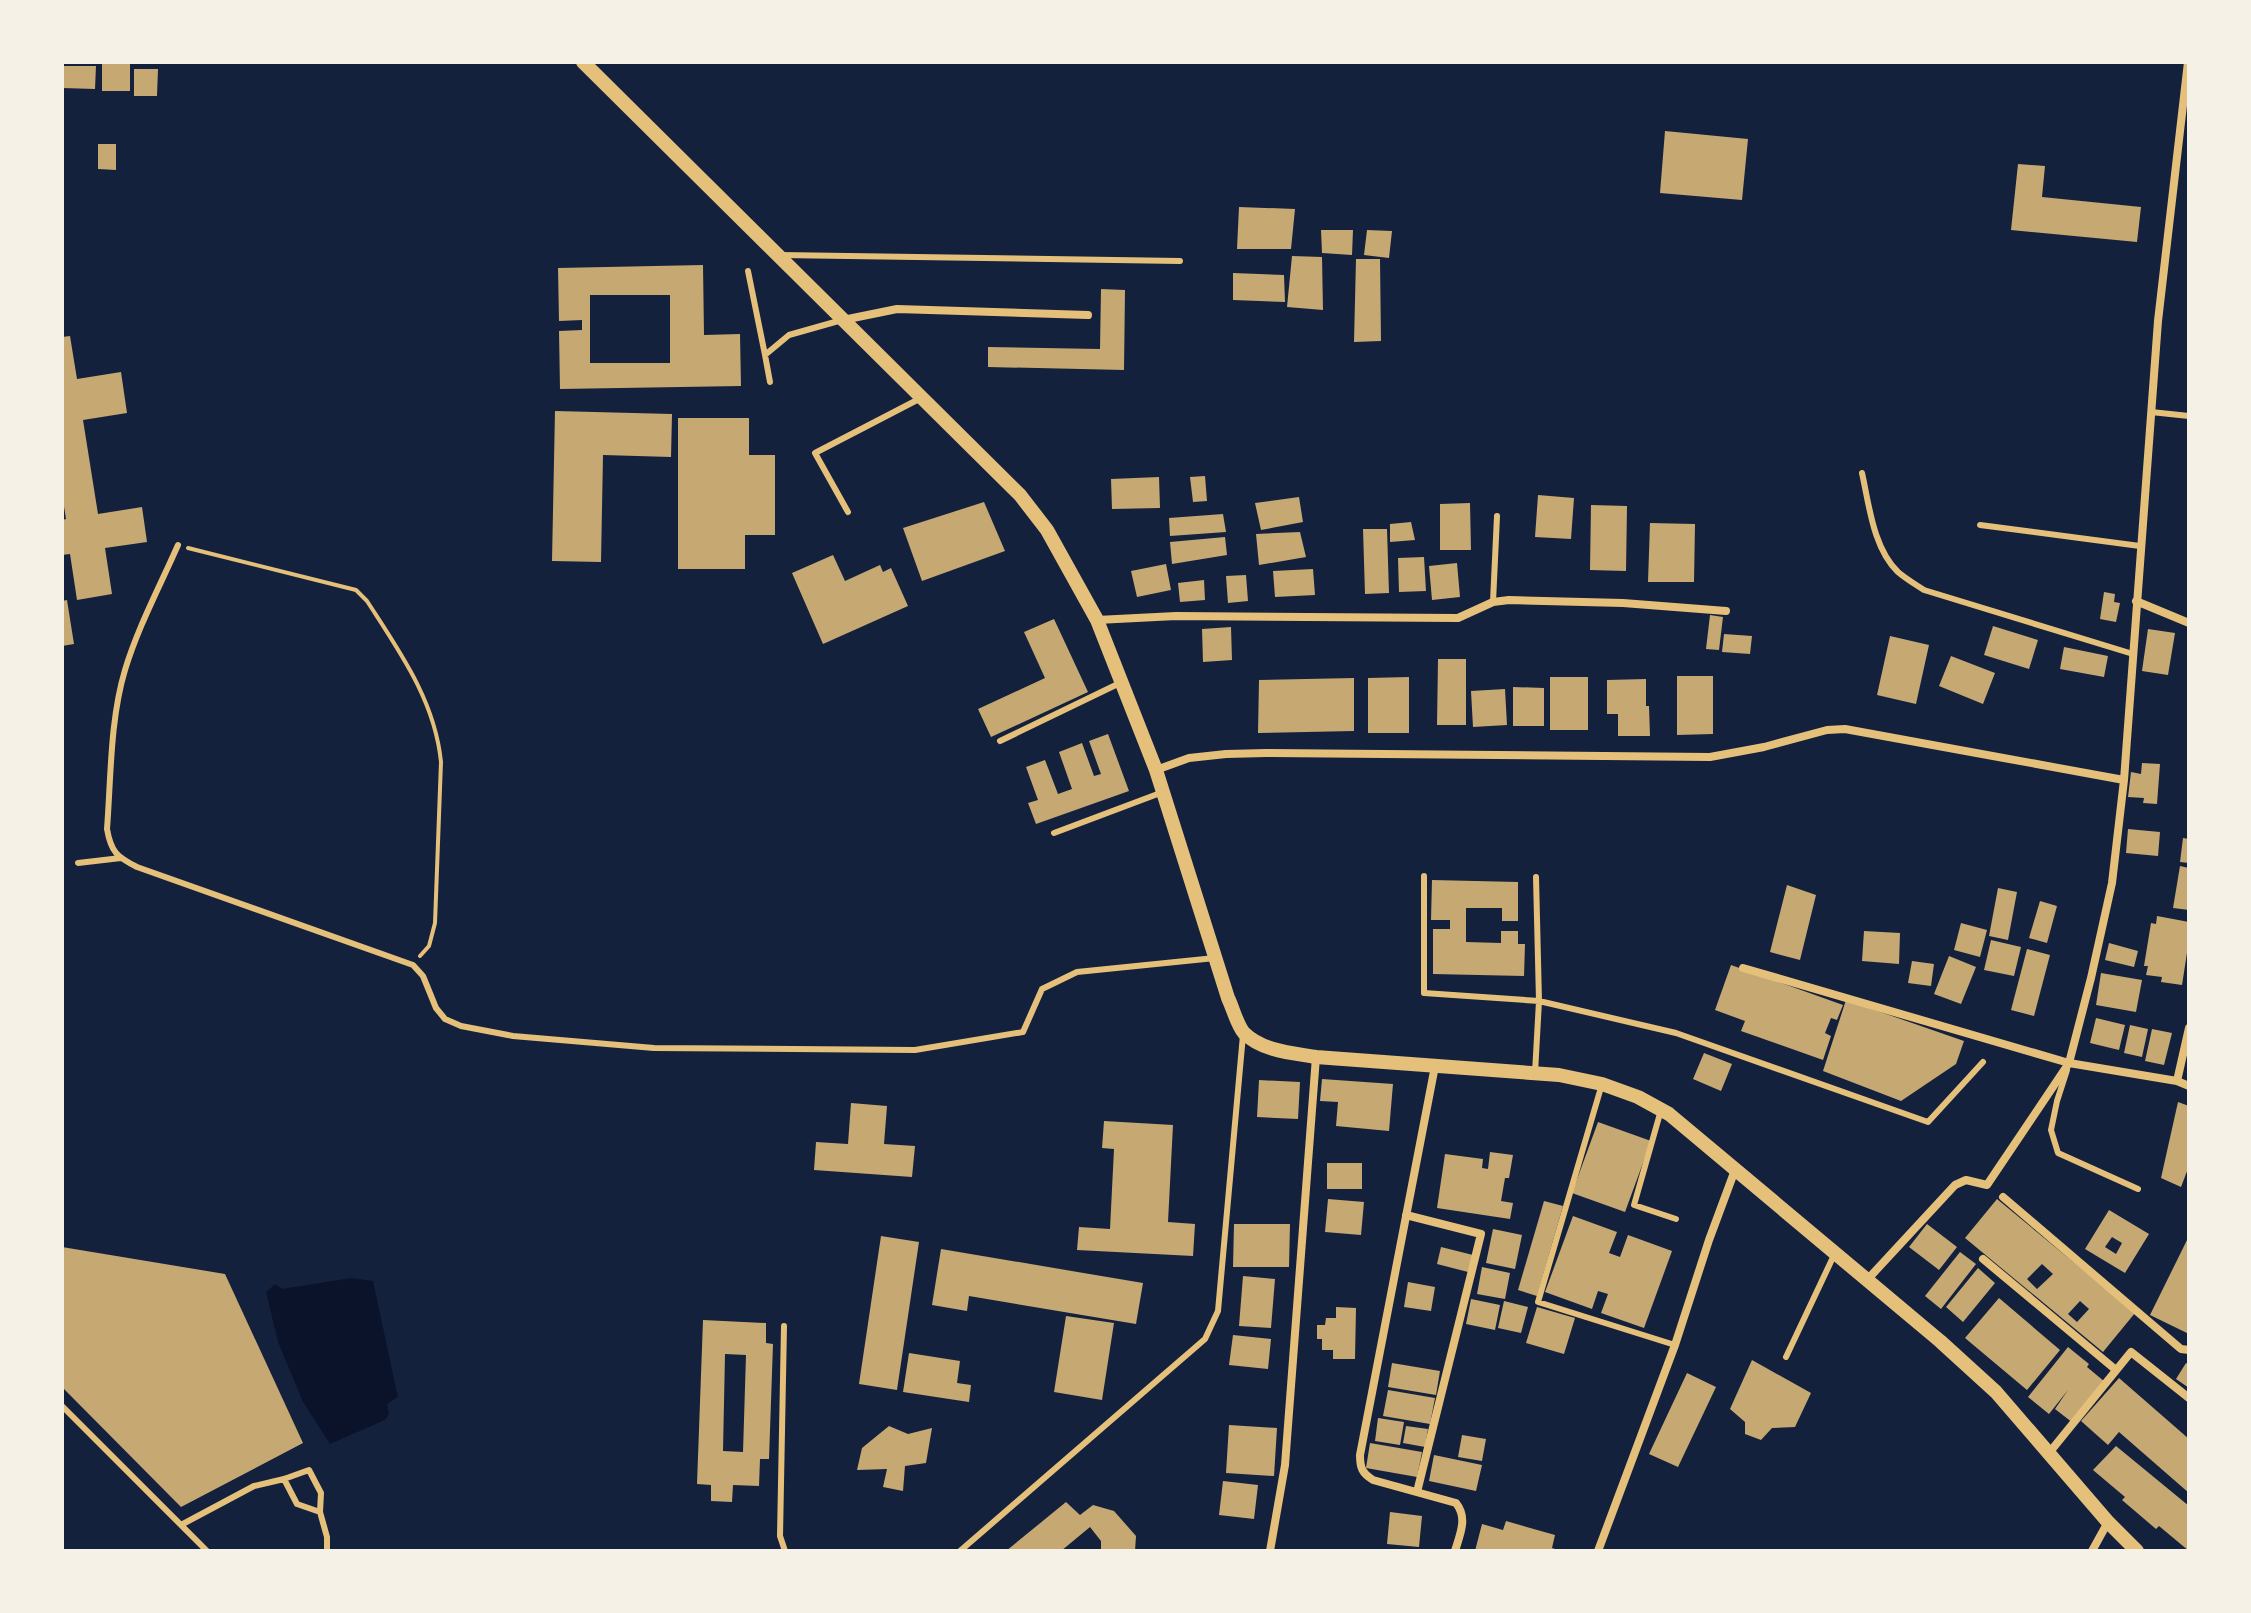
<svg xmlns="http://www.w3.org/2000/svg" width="2251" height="1613" font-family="'PT Sans Narrow',sans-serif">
  <rect width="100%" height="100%" fill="#14213d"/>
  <path fill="#0b132b" d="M351,1278l22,3 25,116 -11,7 2,10 -4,6 -55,24 -27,-42 -25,-60 -12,-50 9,-8 7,5z"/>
  <path fill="#c6a872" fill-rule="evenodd" d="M102,63h28v28h-28z
    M62,66h34l-1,23 -33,-1z
    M134,69h24l-1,27h-23z
    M1665,131l83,8 -6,61 -82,-7z
    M98,144h18v26l-18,-1z
    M2018,164l27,2 -3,31 99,10 -4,35 -126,-12z
    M1239,207l56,2 -4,40h-54z
    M1321,230h32l-1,25 -30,-2z
    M1367,230l25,1 -3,27 -25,-3z
    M1292,256l30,1 1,53 -36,-3z
    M1356,259h24l1,82 -27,1z
    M703,265l1,70 36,-1 1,52 -181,3 -1,-58 23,-1v-10l-23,1 -1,-53zM590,295h80v68h-80z
    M1233,273l51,2 1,27 -52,-2z
    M1101,289l24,1 -1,80 -136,-3v-20l112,2z
    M70,336l7,43 44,-7 6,41 -44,7 15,94 44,-7 5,35 -42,6 7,46 -35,6 -7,-46 -8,1v-35l4,-1 -4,-25v-157z
    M555,411l117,3 -1,43 -68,-2 -2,107 -49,-1z
    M678,418h71v37h26v80h-30v34h-67z
    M1205,476l2,25 -14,1 -3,-25z
    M1159,477l1,31 -48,1 -1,-30z
    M1538,495l36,3 -3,41 -36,-2z
    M1299,497l4,25 -42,8 -6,-27z
    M984,502l21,49 -83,30 -19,-53z
    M1470,503l1,47h-31v-46z
    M1591,505l36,1 -1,65 -36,-1z
    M1223,514l3,18 -56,4 -1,-18z
    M1411,522l4,18 -25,2v-18z
    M1650,523l45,1 -1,58h-46z
    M1363,529h24l2,64 -24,1z
    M1300,532l6,25 -47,8 -3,-31z
    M1225,537l2,18 -55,9 -2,-22z
    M833,555l12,26 35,-16 3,7 8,-4 17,38 -85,38 -31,-71z
    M1424,557l2,34 -27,1 -1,-34z
    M1457,563l3,34 -28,3 -3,-34z
    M1166,564l5,26 -34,7 -6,-26z
    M1313,569l2,26 -40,2 -2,-26z
    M1246,575l2,26 -20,2 -2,-27z
    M1204,580l1,20 -25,2 -2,-19z
    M2104,592l11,2 -1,8 6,1 -4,19 -16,-3z
    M67,600l7,44 -12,2v-45z
    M1710,615l13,2 -4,33 -13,-1z
    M1054,619l34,73 -97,45 -13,-28 67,-31 -21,-46z
    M1993,626l45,14 -9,29 -45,-14z
    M1231,627l1,33 -29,2 -1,-33z
    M2148,629l27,4 -7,42 -26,-4z
    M1724,634l28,2 -2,18 -28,-2z
    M1890,636l39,9 -13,59 -39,-9z
    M2064,647l44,9 -4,21 -44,-8z
    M1951,656l44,17 -12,31 -44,-18z
    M1438,659h28v66h-29z
    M1677,676h36v58l-36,1z
    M1409,677v56h-41v-55z
    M1550,677h38v53h-38z
    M1354,678v53l-96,2 1,-53z
    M1646,679v27h3l1,30h-32v-22h-11v-34z
    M1513,687l31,1v38h-31z
    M1505,689l2,36 -34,2 -2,-36z
    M1108,734l21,57 -93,33 -8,-21 10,-3 -12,-33 19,-7 13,34 14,-5 -13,-37 23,-9 12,33 7,-2 -12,-33z
    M2142,763l18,1 -3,40 -14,-1 1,-5 -16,-1 3,-25 10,2z
    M2128,829l32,3 -2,24 -32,-3z
    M2183,838l6,1v24l-9,-1z
    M2180,866l9,2v42l-16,-2z
    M1432,880l86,2v39h-16v-13h-36v34l35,1v-12h17v13h7l-1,32 -91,-2v-45h17v-9h-19z
    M1787,885l29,10 -16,65 -30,-8z
    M1998,888l19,4 -9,48 -19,-4z
    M2040,901l17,5 -10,37 -18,-5z
    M2157,916l32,6v18l-7,45 -21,-3 1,-5 -16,-2 2,-9h-4l7,-43 5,1z
    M1961,923l26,7 -7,27 -26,-7z
    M1864,931l36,2 -1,31 -37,-3z
    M1991,940l30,7 -7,29 -30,-6z
    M2109,943l29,8 -4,16 -29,-7z
    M2027,949l23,6 -16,61 -23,-6z
    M1949,956l27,11 -15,37 -27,-10z
    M1912,961l22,3 -3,22 -23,-3z
    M1731,965l112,40 -6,15 -6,-2 -6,15 6,3 -8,24 -82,-29 4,-10 -30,-11z
    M2101,973l41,7 -6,32 -40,-7z
    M1846,1000l118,41 -8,23 -55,37 -78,-30z
    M2096,1018l29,7 -6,25 -29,-7z
    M2130,1025l18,4 -6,28 -18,-4z
    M2152,1029l20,4 -8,32 -19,-4z
    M1704,1053l28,11 -11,27 -28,-12z
    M1322,1079l71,5 -4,47 -53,-5 2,-24 -18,-1z
    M1259,1080l41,2 -2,37 -41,-2z
    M2178,1102l11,4v60l-8,21 -20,-9z
    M851,1103l36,3 -3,38 31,2 -3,31 -98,-7 2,-28 32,2z
    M1104,1121l69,4 -5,97 27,2 -2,32 -116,-6 2,-23 31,2 4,-80 -12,-1z
    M1598,1122l53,19 -26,71 -53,-19z
    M1490,1152l23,3 -4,23h-4l-4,23 12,2 -3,16 -73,-11 8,-54 38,5 -1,9 6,1z
    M1327,1163h35v26h-35z
    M1328,1199l36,3 -3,33 -36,-3z
    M1997,1199l138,114 -32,39 -138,-114zM2042,1264l11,10 -16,15 -10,-10zM2080,1301l9,8 -12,13 -9,-8z
    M1544,1201l19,5 -26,90 -19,-6z
    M2109,1210l40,24 -24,39 -40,-24zM2112,1237l10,6 -6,11 -11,-7z
    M1573,1216l44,16 -8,21 11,4 8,-22 44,16 -28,77 -43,-15 7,-19 -10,-3 -6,18 -47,-17z
    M1234,1224h56l-1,43h-56z
    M1927,1224l30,23 -18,23 -30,-23z
    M1493,1229l29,6 -7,34 -29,-6z
    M881,1236l38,6 -22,148 -38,-6z
    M2189,1236v98l-39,-19z
    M62,1247l163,27 78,169 -122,64 -119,-120z
    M1441,1247l32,8 -5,17 -31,-8z
    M941,1249l202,34 -7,41 -167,-28 -2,15 -35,-6z
    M1960,1252l16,12 -35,45 -16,-13z
    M1482,1267l28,6 -5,26 -28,-5z
    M1978,1268l17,15 -32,39 -17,-15z
    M1243,1276l32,3 -4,49 -32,-2z
    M1408,1282l27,5 -4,24 -27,-4z
    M1999,1298l61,52 -33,40 -62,-52z
    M1471,1299l29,6 -5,25 -29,-6z
    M1504,1301l24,6 -7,26 -23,-5z
    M1336,1307l20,1 -1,51h-22v-9h-11v-11h-5v-14h8l1,-7h10z
    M1537,1307l38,11 -11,36 -38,-11z
    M1066,1316l48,7 -12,77 -48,-8z
    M703,1320l63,3v20l7,1 -4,115h-9l-1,27 -26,-1 -1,17 -21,-1v-16l-14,-1zM725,1354l21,1 -3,97 -20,-1z
    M1233,1335l38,4 -3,30 -39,-4z
    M2068,1347l21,17 -2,3 18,15 -32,41 -18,-14 13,-19 -19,24 -21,-17z
    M909,1353l51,8 -3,22 14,2 -2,17 -66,-10z
    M1752,1360l59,33 -16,34 -23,1 -11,12 -16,-6v-12l-15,-13z
    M1392,1363l48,8 -4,24 -48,-8z
    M2186,1363l3,2v23l-13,-9z
    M1687,1373l29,14 -38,80 -29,-13z
    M2119,1378l70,61v54l-70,-61 -11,13 -27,-24z
    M1388,1390l47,8 -5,26 -47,-8z
    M1378,1418l26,4 -4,23 -25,-4z
    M1229,1425l48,3 -3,48 -48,-3z
    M889,1426l19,8 24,-6 -6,35 -21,3 -2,25 -20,-4 4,-18 -30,1 5,-22z
    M1406,1426l22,3 -3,18 -22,-4z
    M1462,1435l24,4 -4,22 -24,-4z
    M1370,1443l52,9 -5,25 -51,-9z
    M2116,1446l73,60v45l-30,-25 -3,3 -34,-29 3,-3 -32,-27z
    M1434,1455l48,10 -6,26 -47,-10z
    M1223,1481l35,4 -4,34 -35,-4z
    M1066,1502l14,13 13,-10 21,6 22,25 -1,15h-34v-10l-11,-14 -29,24h-55z
    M1390,1512l32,4 -3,31 -32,-3z
    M1506,1521l49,14 -3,13 9,3h-86l7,-27 21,6z"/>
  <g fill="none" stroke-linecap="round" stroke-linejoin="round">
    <path stroke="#e5c07b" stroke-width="4" d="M188,548l168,42 11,11c33,51 68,100 74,161l-6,161 -6,23 -9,10"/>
    <path stroke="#e5c07b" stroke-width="6" d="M780,255l400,6
      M748,271l17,84
      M770,382l-5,-27 24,-20 53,-15
      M2151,412l38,4
      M1862,473c7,31 11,75 36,99 8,7 17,12 26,18l209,64
      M848,512l-33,-59 106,-55
      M1980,525l160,21
      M178,545c-18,41 -40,82 -53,125 -15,50 -14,107 -18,159 4,23 10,28 30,38l276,98 10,11 13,32 9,11 16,7 52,10 141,12 261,2 108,-18 19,-43 35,-17 138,-14
      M1493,602l4,-86
      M1000,741l122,-59
      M1054,833l109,-41
      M78,863l43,-5
      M1424,876v117l115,8 137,32 252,89 55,-60
      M2067,1070l-10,31 -6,29 7,23 80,36
      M1535,1073l4,-72 -3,-124
      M1602,1084l-64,218 137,43
      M1661,1110l-27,95 42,14
      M784,1326l-4,210 5,15
      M1786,1357l49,-104
      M62,1406l145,145
      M284,1479l13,25 23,8
      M181,1525l73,-39 30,-7 25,-9 12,23 -1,19 7,25v14
      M960,1551l245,-212 13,-28 25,-276"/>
    <path stroke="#e5c07b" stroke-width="8" d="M843,320l54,-11 191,6
      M2136,601l53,22
      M1097,620l79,-4 282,2 35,-16 16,-2 114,3 103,8
      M1156,770l33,-12 37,-4 40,-1 444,4 54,-10 63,-17 18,-1 279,51
      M1743,968l326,95 108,18 12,5
      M1435,1066l-75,389c0,13 2,18 13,25l83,23c12,15 4,31 -1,48
      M2177,1081l12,-53
      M2003,1197l178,152 8,1
      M1406,1215l75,19 -64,258
      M1983,1259l133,111
      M1867,1280l88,-95 11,-5 21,5 82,-122 22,-85 21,-95 12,-103 34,-459 30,-259
      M2049,1453l82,-101 58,46
      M1270,1551l15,-86 31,-408
      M1598,1551l77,-206 34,-105 26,-70
      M2092,1551l16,-29"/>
    <path stroke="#e5c07b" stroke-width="14" d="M583,62l437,433 27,35 50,90 59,150 72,228c5,10 9,27 16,35 18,18 48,20 72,24l243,18 43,9 36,13 31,17 271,227 56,51 112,130 29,29"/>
  </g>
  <rect width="2251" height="1613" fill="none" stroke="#f6f1e7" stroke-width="128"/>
</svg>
